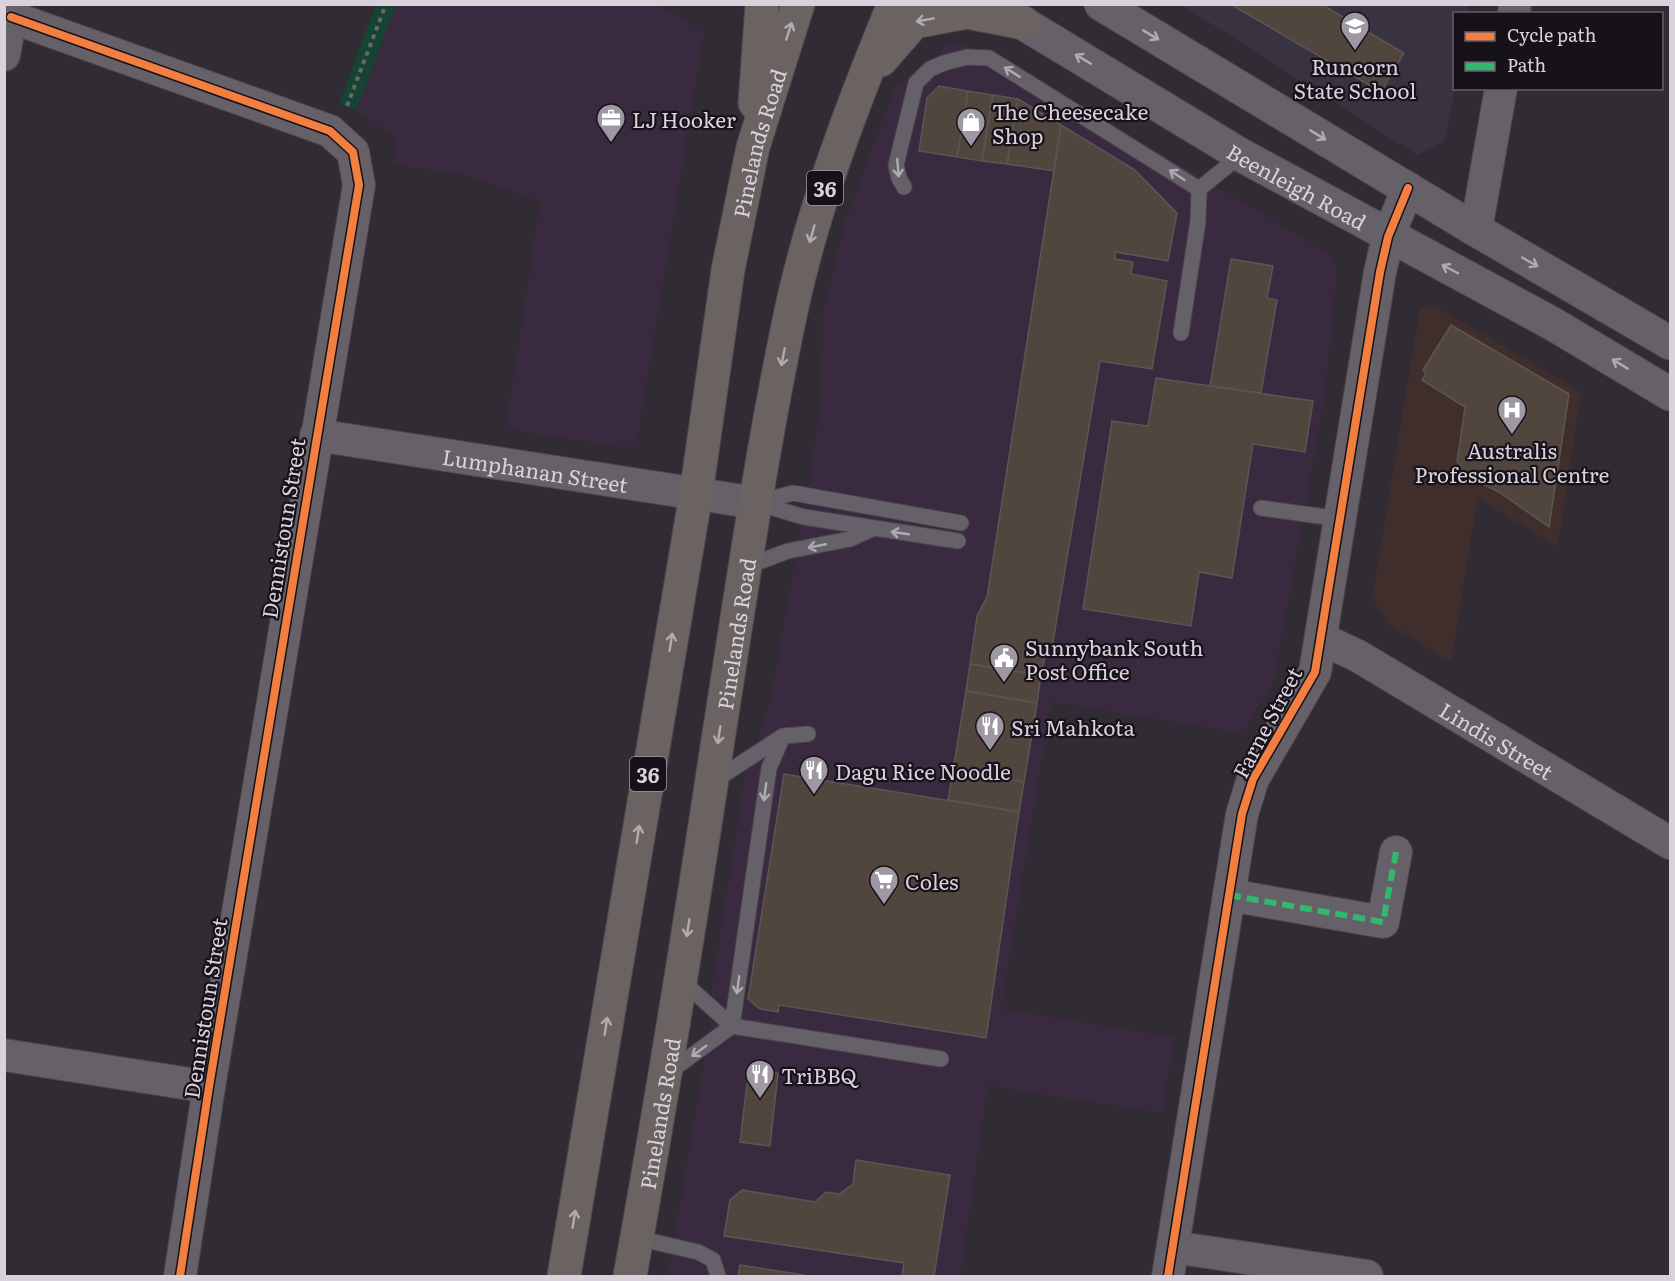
<svg xmlns="http://www.w3.org/2000/svg" width="1675" height="1281" font-family="Literata,serif">
  <rect width="100%" height="100%" fill="#312b34"/>
  <path fill="#392a3f" d="M396,5h263l45,27 -67,410 -12,6 -119,-19 34,-227 -74,-27 -73,-10 1,-27 -38,-28z
    M950,43l40,8 337,202 8,11 2,10 -12,120 -51,287 -31,52 -192,-31 -50,307 173,28 -12,76 -174,-27 -28,190h-292l38,-224 4,-51 36,-232 24,-65 39,-224 12,-78 2,-87 21,-90 51,-138z"/>
  <path fill="#393241" d="M1182,5h287l-1,8 -14,1 1,75 -10,52 -28,14z"/>
  <path fill="#402e2d" d="M1437,307l144,85 -23,155 -80,-49 -27,164 -63,-38 -16,-26 48,-290z"/>
  <path fill="#164432" d="M376,4l20,1 -40,105 -17,-6z"/>
  <path fill="#51463e" stroke="#5b5656" stroke-width="1.5" d="M1230,4h91l83,49 -23,39z
    M939,86l29,5 -11,66 -38,-6 8,-53z
    M968,91l25,4 -11,66 -25,-4z
    M993,95l25,4 -11,65 -25,-3z
    M1018,99l43,26 -7,46 -47,-7z
    M1061,125l74,45 42,43 -9,48 -53,-9v7l18,3 -2,12 36,7 -15,88 -52,-8 -48,287h-5l-6,27 -71,-11 7,-48 10,-19z
    M1231,259l42,7 -6,32 10,2 -16,93 -51,-7z
    M1451,325l118,69 -20,133 -50,-35 -40,-20 1,-8 -3,-2 8,-55 -43,-27 4,-7 -3,-3z
    M1156,378l157,23 -8,51 -52,-8 -21,134 -33,-6 -8,54 -108,-17 29,-188 36,5z
    M970,664l71,11 -4,28 -71,-12z
    M966,691l71,12 -13,79 -71,-12z
    M953,770l71,12 -5,30 -71,-12z
    M784,774l235,38 -33,226 -207,-33 -1,7 -18,-3 -12,-10z
    M760,1070l18,3 -8,73 -30,-4 7,-58z
    M856,1160l94,15 -16,101h-32l2,-13 -180,-27 6,-36 12,-10 73,12 11,-10 13,2 14,-10z
    M740,1265l63,10v1h-65z"/>
  <g fill="none" stroke-linecap="round" stroke-linejoin="round">
    <g stroke="#4b464e" stroke-width="17">
      <path id="service" d="M904,187l-5,-9 -3,-13 20,-82 14,-14 14,-6 23,-6 22,1 210,131 42,-34
        M1181,333l17,-112 1,-32
        M756,503l37,-10 168,30
        M756,503l48,14 154,24
        M1261,508l80,11
        M745,567l43,-16 62,-12 22,-10
        M714,781l69,-45 25,-2
        M680,979l52,47 209,33
        M668,1073l64,-47 37,-258 14,-32
        M637,1238l61,14 15,8 5,16"/>
    </g>
    <g stroke="#4b464e" stroke-width="34">
      <g id="minor">
        <path d="M1514,14l1,-10"/>
        <path d="M11,17l319,114 23,21 6,33 -150,902 -29,189"/>
        <path d="M4,55l9,-51"/>
        <path d="M1476,230l25,-142"/>
        <path id="s1" d="M316,435l440,68"/>
        <path id="s2" d="M1322,639l36,17 312,187"/>
        <path d="M1229,895l154,27 13,-70"/>
        <path d="M4,1055l205,32"/>
        <path d="M1173,1247l194,29"/>
        <path d="M1168,1276l74,-462 11,-35 62,-107 65,-400 8,-35 20,-49"/>
      </g>
    </g>
    <g stroke="#4b464e" stroke-width="35">
      <g id="secondary">
        <path d="M1101,4l375,226 194,113"/>
        <path id="s3" d="M998,8l243,147 312,169 117,70"/>
      </g>
    </g>
    <g stroke="#4b464e" stroke-width="35">
      <g id="primary">
        <path d="M881,60l33,-38 53,-10 57,11"/>
        <path d="M755,103l7,-99"/>
        <path id="s4" d="M564,1276l132,-782 32,-224 25,-123 45,-143"/>
        <path id="s5" d="M630,1276c32,-178 61,-357 88,-536 23,-146 44,-294 75,-438 23,-102 61,-201 101,-298"/>
      </g>
    </g>
    <path stroke="#6a666c" stroke-width="4" stroke-dasharray="4.5 4.5" stroke-linecap="butt" d="M347,106l39,-102"/>
    <use href="#service" stroke="#666169" stroke-width="15"/>
    <use href="#minor" stroke="#666169" stroke-width="32"/>
    <use href="#secondary" stroke="#666169" stroke-width="33"/>
    <use href="#primary" stroke="#6a6361" stroke-width="33"/>
    <path stroke="#33b770" stroke-width="6" stroke-dasharray="12 6" stroke-linecap="butt" d="M1229,895l154,27 13,-70"/>
    <g stroke="#17121a" stroke-width="11">
      <path id="cycleway" d="M11,17l319,114 23,21 6,33 -150,902 -29,189
        M1168,1276l74,-462 11,-35 62,-107 65,-400 8,-35 20,-49"/>
    </g>
    <use href="#cycleway" stroke="#f27e40" stroke-width="8"/>
  </g>
  <defs><path id="oneway-shaft" d="M-6 0H5M1.5-3L5.5 0L1.5 3" fill="none" stroke-width="1.6" stroke-linecap="round" stroke-linejoin="round" transform="scale(1.5)"/></defs>
  <g stroke="#b2abb2">
    <use href="#oneway-shaft" transform="translate(925 20) rotate(170)"/>
    <use href="#oneway-shaft" transform="translate(789 31) rotate(-72)"/>
    <use href="#oneway-shaft" transform="translate(812 234) rotate(106)"/>
    <use href="#oneway-shaft" transform="translate(783 357) rotate(101)"/>
    <use href="#oneway-shaft" transform="translate(671 642) rotate(-81)"/>
    <use href="#oneway-shaft" transform="translate(719 735) rotate(99)"/>
    <use href="#oneway-shaft" transform="translate(638 834) rotate(-81)"/>
    <use href="#oneway-shaft" transform="translate(688 928) rotate(99)"/>
    <use href="#oneway-shaft" transform="translate(606 1026) rotate(-81)"/>
    <use href="#oneway-shaft" transform="translate(574 1219) rotate(-81)"/>
  </g>
  <g stroke="#b1aab4">
    <use href="#oneway-shaft" transform="translate(1151 35) rotate(31)"/>
    <use href="#oneway-shaft" transform="translate(1083 59) rotate(-149)"/>
    <use href="#oneway-shaft" transform="translate(1012 72) rotate(-148)"/>
    <use href="#oneway-shaft" transform="translate(1318 135) rotate(31)"/>
    <use href="#oneway-shaft" transform="translate(898 168) rotate(85)"/>
    <use href="#oneway-shaft" transform="translate(1177 175) rotate(-147)"/>
    <use href="#oneway-shaft" transform="translate(1530 262) rotate(30)"/>
    <use href="#oneway-shaft" transform="translate(1450 269) rotate(-152)"/>
    <use href="#oneway-shaft" transform="translate(1620 364) rotate(-149)"/>
    <use href="#oneway-shaft" transform="translate(900 533) rotate(-172)"/>
    <use href="#oneway-shaft" transform="translate(817 546) rotate(169)"/>
    <use href="#oneway-shaft" transform="translate(765 792) rotate(98)"/>
    <use href="#oneway-shaft" transform="translate(738 985) rotate(98)"/>
    <use href="#oneway-shaft" transform="translate(699 1051) rotate(144)"/>
  </g>
  <defs>
    <g id="school-pin" transform="scale(1.5)"><path d="M0 17L-7.5 6A9.5 9.5 0 1 1 7.5 6Z" fill="#9e98a2" stroke="#17121a"/><path d="M0-5L7-2L0 1L-7-2ZM-4 1L0 2.5L4 1V4Q0 6-4 4Z" fill="#fff"/></g>
    <g id="office-pin" transform="scale(1.5)"><path d="M0 17L-7.5 6A9.5 9.5 0 1 1 7.5 6Z" fill="#9e98a2" stroke="#17121a"/><path d="M-6-3h4V-5.5h4V-3h4V5H-6ZM-1-4.5V-3h2v-1.5ZM-6 0V1H6V0Z" fill="#fff"/></g>
    <g id="shop-pin" transform="scale(1.5)"><path d="M0 17L-7.5 6A9.5 9.5 0 1 1 7.5 6Z" fill="#9e98a2" stroke="#17121a"/><path d="M-5-2.5h2.3a2.7 3.5 0 0 1 5.4 0H5L5.5 6h-11ZM-1.5-2.5h3a1.5 2.3 0 0 0-3 0Z" fill="#fff"/></g>
    <g id="hospital-pin" transform="scale(1.5)"><path d="M0 17L-7.5 6A9.5 9.5 0 1 1 7.5 6Z" fill="#9e98a2" stroke="#17121a"/><path d="M-5-5h3v3.5h4V-5h3V5h-3V1.5h-4V5h-3Z" fill="#fff"/></g>
    <g id="civic-pin" transform="scale(1.5)"><path d="M0 17L-7.5 6A9.5 9.5 0 1 1 7.5 6Z" fill="#9e98a2" stroke="#17121a"/><path d="M-.6-6.5H3V-4.5H.6V-3L4-1V1h2V6H-6V1h2V-1L-.6-3ZM-1.2 2.5V6h2.4V2.5Z" fill="#fff"/></g>
    <g id="restaurant-pin" transform="scale(1.5)"><path d="M0 17L-7.5 6A9.5 9.5 0 1 1 7.5 6Z" fill="#9e98a2" stroke="#17121a"/><path d="M-5-6h1v4h1v-4h1v4h1v-4h1v5L-1.5 .5V6h-2V.5L-5-1ZM5-6V6H3V1.5H1.5Q1.5-4 5-6Z" fill="#fff"/></g>
    <g id="supermarket-pin" transform="scale(1.5)"><path d="M0 17L-7.5 6A9.5 9.5 0 1 1 7.5 6Z" fill="#9e98a2" stroke="#17121a"/><path d="M-6-5.5h2.5l.6 2H6L4.5 2H-2.5L-4.4-4H-6ZM-1.5 3.2a1.3 1.3 0 1 0 .1 0ZM3 3.2a1.3 1.3 0 1 0 .1 0Z" fill="#fff"/></g>
  </defs>
  <g fill-rule="evenodd">
    <use href="#school-pin" x="1355" y="26"/>
    <use href="#office-pin" x="611" y="118"/>
    <use href="#shop-pin" x="971" y="122"/>
    <use href="#hospital-pin" x="1512" y="410"/>
    <use href="#civic-pin" x="1004" y="658"/>
    <use href="#restaurant-pin" x="990" y="726"/>
    <use href="#restaurant-pin" x="814" y="770"/>
    <use href="#supermarket-pin" x="884" y="880"/>
    <use href="#restaurant-pin" x="760" y="1074"/>
  </g>
  <g text-anchor="middle" dominant-baseline="central" stroke-width="4.5" stroke-linejoin="round" paint-order="stroke">
    <g fill="#17121a" stroke="#9f98a2" stroke-width="1.5">
      <rect x="807" y="171" width="36" height="34" rx="4.5"/>
      <rect x="630" y="757" width="36" height="34" rx="4.5"/>
    </g>
    <g font-size="20" font-weight="bold" fill="#d9d2dd">
      <text x="825" y="188">36</text>
      <text x="648" y="774">36</text>
    </g>
    <g font-size="21" fill="#d9d2dd" stroke="#17121a" text-anchor="start">
      <text x="1355" y="65" text-anchor="middle">Runcorn<tspan x="1355" dy="24">State School</tspan></text>
      <text x="992" y="110">The Cheesecake<tspan x="992" dy="24">Shop</tspan></text>
      <text x="632" y="118">LJ Hooker</text>
      <text x="1512" y="449" text-anchor="middle">Australis<tspan x="1512" dy="24">Professional Centre</tspan></text>
      <text x="1025" y="646">Sunnybank South<tspan x="1025" dy="24">Post Office</tspan></text>
      <text x="1011" y="726">Sri Mahkota</text>
      <text x="835" y="770">Dagu Rice Noodle</text>
      <text x="905" y="880">Coles</text>
      <text x="781" y="1074">TriBBQ</text>
    </g>
    <g font-size="21" fill="#d9d2dd" stroke="#17121a">
      <text stroke="none"><textPath href="#s4" startOffset="1150">Pinelands Road</textPath></text>
      <text stroke="none"><textPath href="#s3" startOffset="348">Beenleigh Road</textPath></text>
      <text stroke="none"><textPath href="#s1" startOffset="222">Lumphanan Street</textPath></text>
      <text transform="translate(282 528) rotate(-81)">Dennistoun Street</text>
      <text stroke="none"><textPath href="#s5" startOffset="651">Pinelands Road</textPath></text>
      <text transform="translate(1266 722) rotate(-62)">Farne Street</text>
      <text stroke="none"><textPath href="#s2" startOffset="202">Lindis Street</textPath></text>
      <text transform="translate(204 1008) rotate(-81)">Dennistoun Street</text>
      <text stroke="none"><textPath href="#s5" startOffset="165">Pinelands Road</textPath></text>
    </g>
  </g>
  <rect width="1675" height="1281" fill="none" stroke="#d9d2dd" stroke-width="12"/>
  <rect x="1453" y="12" width="210" height="78" fill="#17121a" stroke="#655f68" stroke-width="1.5"/>
  <rect x="1465" y="32" width="30" height="9" fill="#f27e40" stroke="#655f68" stroke-width="1.5"/>
  <text x="1507" y="42" font-size="18" fill="#d9d2dd">Cycle path</text>
  <rect x="1465" y="62" width="30" height="9" fill="#33b770" stroke="#655f68" stroke-width="1.5"/>
  <text x="1507" y="72" font-size="18" fill="#d9d2dd">Path</text>
</svg>
